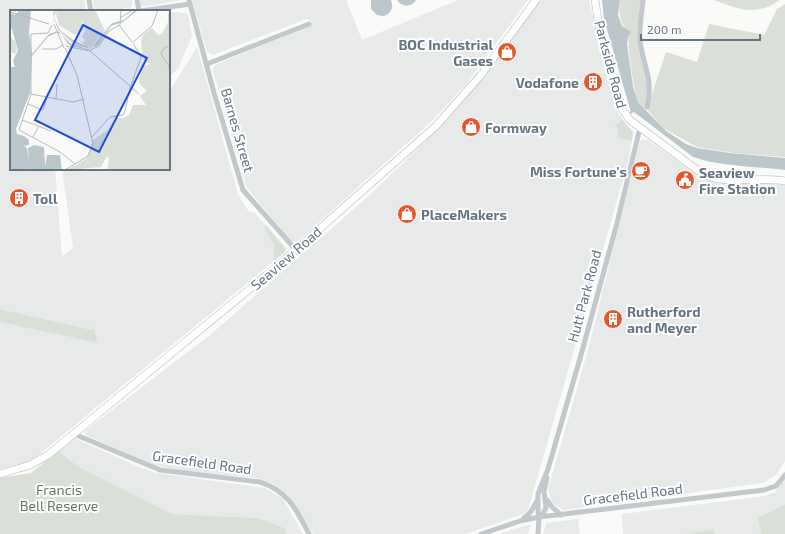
<svg xmlns="http://www.w3.org/2000/svg" width="785" height="534" font-family="'Exo 2',sans-serif">
  <rect width="100%" height="100%" fill="#fafaf8"/>
  <path fill="#e8e9e9" d="M0,0h84l2,11h-75v158h44l7,87 11,-8 -11,-79h107v-77l28,-45 41,147 11,18h5l32,37 -1,3 -244,201 -12,9 -29,7v-147l98,21 -6,-15v2l-92,-21z
    M93,0h39l1,4 -2,4 -36,3z
    M138,0h43l-39,7 -3,-2z
    M192,0h154l16,40 96,-40h70l-61,83 -35,38 -134,120 -6,1 -45,-54 -34,-117 2,-6 95,-39 2,-5 -6,-2 -93,36 -6,-3z
    M540,0h49l27,110 6,9 -4,3v16l14,3 -5,25 -99,344 -5,4 -57,20h-153l-26,-41 -15,-10 -15,-5 -86,-9 -21,-5 -64,-29 -1,-2 1,-3 124,-95 162,-142 77,-75 25,-30z
    M177,12l11,2 4,22 -13,31 -10,11v-65z
    M643,139l5,1 50,36 8,3 19,5 51,-1 9,1v277l-9,14 -13,8 -200,27 -11,-7 -4,-14 40,-139 52,-209z
    M74,438l65,29 17,6 109,15 18,11 20,35h-17l-3,-6 -25,-10 -86,-4 -93,-47 -21,-16z
    M785,479v25l-27,14 3,16h-46l-1,-5 -29,5h-62l-1,-20 143,-18 10,-4z
    M578,519l2,15h-37l3,-11z
    M528,525h3l-3,9h-30z"/>
  <path fill="#dadfd7" d="M620,0h21l-4,33 2,15 9,32v11l-4,17c-3,-2 -5,-5 -6,-7 -4,-9 -12,-60 -9,-67 -9,-12 -11,-19 -9,-34z
    M714,0h66c-25,17 -41,9 -66,0z
    M785,4v153l-51,-4 -37,-6 -34,-19 -16,-19 19,-57 31,10 12,-38 55,11 13,-26z
    M622,119l11,13 -1,9 -14,-3v-10l-3,-2z
    M266,225l20,24 -1,3 -11,9v-17l-10,-17z
    M0,309l92,21 1,-3 5,16 -98,-21z
    M58,451l21,16 93,47 86,4 26,10 2,6h-286v-56l31,-5z
    M785,504v30h-24l-3,-16z
    M714,529l1,5h-30z"/>
  <path fill="#bbc7cb" d="M371,0h20c3,8 0,14 -8,16l-6,-1 -6,-6z
    M397,0h19c-5,8 -14,7 -19,0z
    M602,0h18l-2,15 4,11 9,6 -3,5 -1,7 6,43 5,15 28,29 20,13 11,4 33,5 55,5v12c-30,-4 -63,-3 -92,-13l-59,-45 -4,2v-5l-26,-90z"/>
  <g fill="none" stroke-linecap="round" stroke-linejoin="round">
    <g stroke="#b3babf" stroke-width="8">
      <path id="secondary" d="M595,0l4,27 23,82 8,11 70,52c27,16 57,3 85,9
        M0,474l30,-9 18,-10 226,-186 162,-143 45,-51 55,-75"/>
    </g>
    <path stroke="#c3c8cc" stroke-width="5" d="M89,0l2,11
      M137,0l2,11
      M189,0l25,93 29,97 53,60
      M643,0c-1,13 -4,27 -3,40 3,27 14,38 7,67
      M141,11l49,-7
      M207,64l102,-40
      M74,434l86,36 100,12c28,9 36,27 49,52
      M547,500l5,7 9,8
      M541,517l-3,-4v-19l10,-25 33,-114 35,-128 24,-99
      M541,517l5,-9 -2,-17 3,-13
      M524,518l6,-5 7,-12
      M481,534l39,-13 19,-4 225,-27 12,-4 9,-11
      M538,534l1,-17"/>
    <use href="#secondary" stroke="#fff" stroke-width="7"/>
  </g>
  <defs>
    <g id="shop-disc" transform="scale(1)"><circle r="9.5" fill="#e4572e" stroke="#fff"/><path d="M-5-2.5h2.3a2.7 3.5 0 0 1 5.4 0H5L5.5 6h-11ZM-1.5-2.5h3a1.5 2.3 0 0 0-3 0Z" fill="#fff"/></g>
    <g id="building-disc" transform="scale(1)"><circle r="9.5" fill="#e4572e" stroke="#fff"/><path d="M-4-6H4V6H1V3H-1V6H-4ZM-2.5-4.3h1.7v1.8h-1.7ZM.8-4.3h1.7v1.8H.8ZM-2.5-1h1.7V.8h-1.7ZM.8-1h1.7V.8H.8Z" fill="#fff"/></g>
    <g id="cafe-disc" transform="scale(1)"><circle r="9.5" fill="#e4572e" stroke="#fff"/><path d="M-5.5-4.5H6V0H3Q3 3.5 0 3.5H-2.5Q-5.5 3.5-5.5 0ZM3-3.2v2h1.7v-2ZM-6 4.5H4V6H-6Z" fill="#fff"/></g>
    <g id="civic-disc" transform="scale(1)"><circle r="9.5" fill="#e4572e" stroke="#fff"/><path d="M-.6-6.5H3V-4.5H.6V-3L4-1V1h2V6H-6V1h2V-1L-.6-3ZM-1.2 2.5V6h2.4V2.5Z" fill="#fff"/></g>
  </defs>
  <g fill-rule="evenodd">
    <use href="#shop-disc" x="507" y="52"/>
    <use href="#building-disc" x="593" y="82"/>
    <use href="#shop-disc" x="471" y="127"/>
    <use href="#cafe-disc" x="641" y="171"/>
    <use href="#civic-disc" x="685" y="180"/>
    <use href="#building-disc" x="19" y="198"/>
    <use href="#shop-disc" x="407" y="214"/>
    <use href="#building-disc" x="613" y="319"/>
  </g>
  <g text-anchor="middle" dominant-baseline="central" stroke-width="4" stroke-linejoin="round" paint-order="stroke">
    <g font-size="14" font-weight="bold" fill="#657683" stroke="#fff" text-anchor="start">
      <text x="493" y="44" text-anchor="end">BOC Industrial<tspan x="493" dy="16">Gases</tspan></text>
      <text x="579" y="82" text-anchor="end">Vodafone</text>
      <text x="485" y="127">Formway</text>
      <text x="627" y="171" text-anchor="end">Miss Fortune's</text>
      <text x="699" y="172">Seaview<tspan x="699" dy="16">Fire Station</tspan></text>
      <text x="33" y="198">Toll</text>
      <text x="421" y="214">PlaceMakers</text>
      <text x="627" y="311">Rutherford<tspan x="627" dy="16">and Meyer</tspan></text>
    </g>
    <g font-size="14" fill="#657683" stroke="#fff">
      <text transform="translate(611 64) rotate(75)">Parkside Road</text>
      <text transform="translate(238 130) rotate(74)">Barnes Street</text>
      <text transform="translate(286 258) rotate(-41)">Seaview Road</text>
      <text transform="translate(584 296) rotate(-75)">Hutt Park Road</text>
      <text transform="translate(202 462) rotate(8)">Gracefield Road</text>
      <text transform="translate(633 494) rotate(-7)">Gracefield Road</text>
    </g>
    <g font-size="14" fill="#687a64" stroke="#fff">
      <text x="59" y="489">Francis<tspan x="59" dy="16">Bell Reserve</tspan></text>
    </g>
  </g>
  <g transform="translate(10 10)">
    <rect width="160" height="160" fill="#fafaf8"/>
    <path d="M43,0h42l10,21 -14,17 -16,-2 -13,-13 24,14 -4,-4 3,-3 -3,-4 4,-6 -3,-8 -5,-3 4,3 1,8 -8,5 -16,-10 -3,-12 -2,4 2,5h-2zM158,2l2,5v153h-63l2,-11 -2,-3 -6,11 -34,3 19,-11 7,-19 15,-10 8,-12h8l5,-3 4,-10h13l-6,-9 7,-5 -8,-8v-5l4,-12 8,-2 -7,-4 -3,-18 2,-7 9,-7 6,7 4,-1 6,-12zM0,27l5,4 2,8 -2,5 -5,-3z" fill="#dadfd7"/>
    <path d="M10,0h11l-2,23 3,21 17,-20 9,-3 13,13 16,5 5,-1 20,-25 12,-3 10,-9 4,-1 -15,12 -12,4 -13,19 -10,5 -19,-5 -8,-11 -5,-1 -8,4 -16,19 -2,37 -14,36 1,5 7,2 5,4v5l-5,1 3,2 3,22h-20v-103h5l-2,-6 5,-11 -6,-21 4,4 -6,-6v-14l5,2zM24,135l10,2 1,19 2,-11h13l2,15h-31l-2,-5 -1,-17z" fill="#bbc7cb"/>
    <path fill="none" stroke="#b5bdc2" stroke-width="1" d="M0,2l39,12M110,8l13,-8M46,13l3,7 14,11 15,7M44,14l10,24M42,15l-4,8 -17,1v60l-12,36 41,22 15,12M110,15l1,-15M123,32l19,-16 6,-16M160,35l-7,4 -2,5 8,12 1,10M56,36l23,5 10,-5 10,-15 10,-6 13,17M55,38l12,27 16,69 -5,12 -23,14M32,39h14l7,-4M80,41l40,35M120,76l9,8M21,84l42,8 11,-3M46,89l1,-15M18,94l15,6 4,-13M12,110l29,11M23,127l6,-11M82,127l18,-20 13,-2 2,-4 5,-23 11,-31 -8,-14"/>
    <path fill="#1d4ed8" fill-opacity="0.15" stroke="#1d4ed8" stroke-width="2" d="M73,15l64,33 -48,94 -64,-32z"/>
    <rect width="160" height="160" fill="none" stroke="#657683" stroke-width="2"/>
  </g>
  <path d="M641 34v6h119v-6" fill="none" stroke="#657683" stroke-width="2"/>
  <text x="647" y="34" font-size="12" fill="#657683" stroke="#ffffff" stroke-width="3" paint-order="stroke">200 m</text>
</svg>
